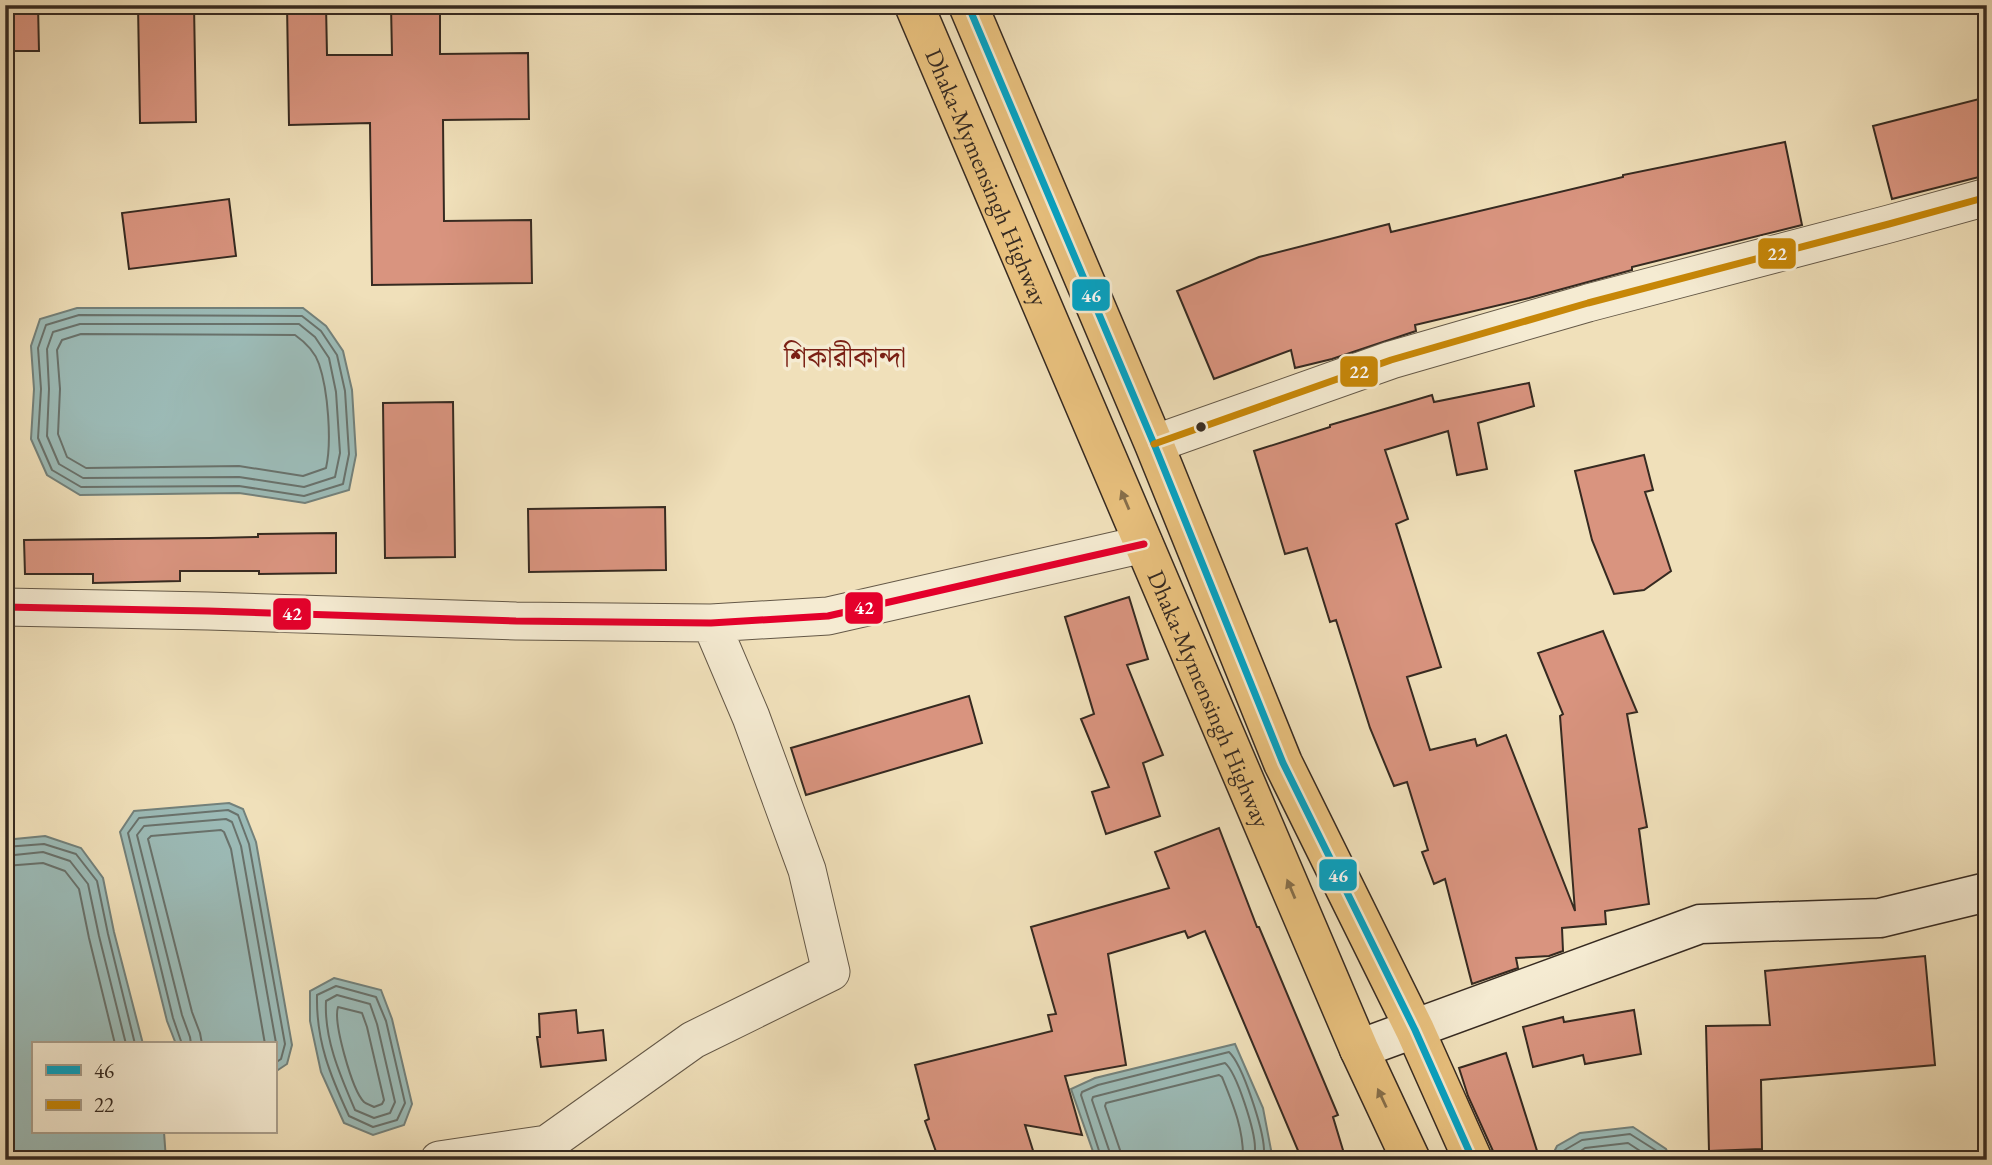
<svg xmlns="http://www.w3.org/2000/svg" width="1992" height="1165" font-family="'EB Garamond','Noto Serif Bengali',serif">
  <rect width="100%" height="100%" fill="#f0e0ba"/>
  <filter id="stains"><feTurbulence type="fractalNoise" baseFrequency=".00286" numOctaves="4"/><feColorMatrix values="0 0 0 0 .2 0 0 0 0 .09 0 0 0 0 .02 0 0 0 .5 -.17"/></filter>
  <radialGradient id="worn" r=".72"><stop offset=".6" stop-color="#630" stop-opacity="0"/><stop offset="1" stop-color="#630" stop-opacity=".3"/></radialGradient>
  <path fill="#9cbbb7" stroke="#73817b" stroke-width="2" d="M77,308h226l23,18 17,25 9,39 4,65 -7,35 -44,13 -66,-10 -159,2 -33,-20 -16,-36 3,-50 -3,-43 9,-27z
    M229,803l14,6 13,33 36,203 -5,19 -12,8v-28h-99l-9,-23 -47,-189 14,-21z
    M45,836l36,12 22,30 11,54 29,112h-110v88h131l2,28h-161v-320z
    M334,978l47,12 11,29 20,85 -8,21 -31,10 -29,-12 -23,-51 -11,-51v-30z
    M1235,1044l28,64 9,47 -6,5h-170l-25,-71 24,-11z
    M1633,1127l33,22 5,11h-121l7,-14 23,-13z"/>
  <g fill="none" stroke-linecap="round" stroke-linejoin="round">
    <path stroke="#69726c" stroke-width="2" d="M79,315l223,1 19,15 16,24 8,36 4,63 -6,30 -39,12 -65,-10 -158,1 -29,-17 -14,-32 3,-49 -3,-41 8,-23z
      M80,324h219l16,13 14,21 7,34 4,61 -5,24 -31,10 -65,-10 -156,1 -24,-14 -12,-28 2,-47 -2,-40 6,-17z
      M81,334l214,1c10,7 20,17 24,29 9,26 13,78 7,104l-23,8 -64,-10 -153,2 -19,-11 -9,-23 2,-45 -3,-39 5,-10z
      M5,847l39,-3 32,10 21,27 11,53 27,110
      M5,856l38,-4 27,9 18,23 11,52 27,108
      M5,866l38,-3 22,8 14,18 10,49 26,106
      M336,986l40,11 10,24 19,82 -8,17 -24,7 -24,-11c-19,-41 -33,-75 -32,-121z
      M337,995l33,9 7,20 18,78 -5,11 -16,5 -19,-8c-15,-35 -31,-71 -29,-109z
      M338,1007l24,6 5,14 17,73 -2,4 -8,3c-2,-1 -9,-4 -10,-5 -12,-12 -31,-80 -26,-95z
      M182,1044l-9,-26 -45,-185 11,-15 89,-8 10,5 11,29 36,200 -4,15 -6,4
      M191,1044l-1,-7 -8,-22 -45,-180 7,-9 82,-7 6,3 9,24 35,197 -1,5
      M202,1044l-2,-11 -8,-21 -44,-173 3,-3 70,-6 3,2 7,17 34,195
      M1102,1160l-21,-65 1,-3 16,-7 131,-33c14,13 34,77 35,97 0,3 -1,7 -2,11
      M1111,1160l-1,-7 -18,-53 1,-3 132,-34c12,10 30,68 30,85 0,4 -1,8 -1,12
      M1121,1160l-1,-10 -15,-44 1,-3 113,-28 3,2c11,27 22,53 21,83
      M1558,1160l5,-9 19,-11 48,-6 30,19 3,7
      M1568,1160l17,-12 43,-5 26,17"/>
  </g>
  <path fill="#d9947f" stroke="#362a21" stroke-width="2" d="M6,5h32l1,46h-32z
    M138,5h56l2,117 -56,1z
    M287,5h39l1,50h65l-1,-50h49v49l88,-1 1,66 -86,1 1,101 87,-1 1,63 -160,2 -2,-162 -81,2z
    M1987,97v78l-95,24 -19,-73z
    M1785,142l17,83 -170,42v3l-103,28 -114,27 1,6 -84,28 -37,9 -4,-18 -77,29 -37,-88 82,-34 130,-33 2,8 232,-55v-2z
    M229,199l7,57 -107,13 -7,-56z
    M1529,383l5,23 -56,17 9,46 -30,6 -9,-44 -63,19 23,69 -12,5 45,143 -34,10 23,73 45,-11 2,7 29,-11 69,176 -15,-195 3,-2 -25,-61 65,-22 34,81 -10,2 20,113 -8,2 10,75 -44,7 1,13 -44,4 1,23 -14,5 -33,2 2,10 -46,16 -27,-105 -11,5 -12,-32 6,-2 -21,-68 -13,4 -24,-58 -34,-108 -6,2 -23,-74 -22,6 -31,-103 76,-24v-2l102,-30 2,7z
    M453,402l2,155 -70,1 -2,-155z
    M1644,455l9,35 -8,2 26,79 -27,19 -30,4 -22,-54 -17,-69z
    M665,507l1,63 -137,2 -1,-63z
    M336,533v40l-77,1v-3h-79v10l-87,2v-9h-68l-1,-34 186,-2 48,-1v-3z
    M1129,597l19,62 -21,6 36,90 -20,8 17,53 -54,18 -14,-42 17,-5 -28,-68 13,-5 -29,-97z
    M969,696l13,47 -176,52 -15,-47z
    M1219,828l38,99h2l79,188 -5,2 13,43h-44l-97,-229 -17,7 -3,-7 -77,23 18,111 -61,11 17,59 -57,-10 11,35h-97l-14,-39 4,-2 -14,-54 137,-34 -4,-16 8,-1 -25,-87 138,-39 -14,-36z
    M1925,956l10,109 -174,15 1,69 -53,2 -3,-125 64,-1 -5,-54z
    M576,1010l2,23 25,-3 3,30 -65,7 -4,-30h3l-1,-23z
    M1634,1010l7,44 -56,10 -2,-9 -50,12 -10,-40 40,-10 1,5z
    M1506,1053l32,101 -17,6h-27l-1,-9 -25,-55 -9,-28z"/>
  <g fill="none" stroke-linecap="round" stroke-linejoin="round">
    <g stroke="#645847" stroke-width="39">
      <path id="street" d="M1154,444l237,-84 197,-57 301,-79 98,-27
        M5,607l203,4 308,10 195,2 117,-7 316,-72
        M439,1160l108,-16 146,-104 138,-68 -24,-102 -56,-153 -40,-94"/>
    </g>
    <g stroke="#362a21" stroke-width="41">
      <path id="secondary" d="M1359,1049l341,-125 180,-6 107,-26"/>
    </g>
    <g stroke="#362a21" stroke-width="41">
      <g id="highway">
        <path id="s1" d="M914,5l445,1044 52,111"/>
        <path d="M968,5l186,439 129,319 132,267 58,130"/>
      </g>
    </g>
    <use href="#street" stroke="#f5ebd2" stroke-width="37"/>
    <use href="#secondary" stroke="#f5ebd2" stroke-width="38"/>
    <use href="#highway" stroke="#e8c07d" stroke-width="38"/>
    <g stroke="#f5ebd2" stroke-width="12">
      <path id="bus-1" d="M968,5l186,439 129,319 132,267 58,130"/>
    </g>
    <g stroke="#f5ebd2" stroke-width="12">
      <path id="bus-2" d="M1154,444l237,-84 197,-57 301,-79 98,-27"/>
    </g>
    <g stroke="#f5ebd2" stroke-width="12">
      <path id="bus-3" d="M5,607l203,4 308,10 195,2 117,-7 316,-72"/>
    </g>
    <use href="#bus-1" stroke="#03a3c5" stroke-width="7"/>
    <use href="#bus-2" stroke="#c78708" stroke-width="7"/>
    <use href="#bus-3" stroke="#e4002b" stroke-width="7"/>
  </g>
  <defs><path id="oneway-solid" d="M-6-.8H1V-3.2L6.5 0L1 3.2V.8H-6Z" transform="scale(1.75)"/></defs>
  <g fill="#866e4a">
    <use href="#oneway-solid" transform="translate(1125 500) rotate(-113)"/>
    <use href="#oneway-solid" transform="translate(1291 889) rotate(-113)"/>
    <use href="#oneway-solid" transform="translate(1382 1098) rotate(-115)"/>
  </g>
  <circle fill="#362a21" stroke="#f5ebd2" stroke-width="2.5" cx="1201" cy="427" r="6"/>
  <g text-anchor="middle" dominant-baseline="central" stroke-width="7" stroke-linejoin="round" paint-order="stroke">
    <g font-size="24" fill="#362a21" stroke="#f5ebd2">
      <text stroke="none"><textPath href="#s1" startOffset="187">Dhaka-Mymensingh Highway</textPath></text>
      <text stroke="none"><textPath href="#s1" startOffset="754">Dhaka-Mymensingh Highway</textPath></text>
    </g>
    <g font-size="28" fill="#7a1f14" stroke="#f5ebd2">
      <text x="845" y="357">শিকারীকান্দা</text>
    </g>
  </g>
  <g stroke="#f5ebd2" stroke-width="2.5">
    <rect x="1757" y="237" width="40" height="33" rx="7" fill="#c78708"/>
    <rect x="1071" y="278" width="40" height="34" rx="7" fill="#03a3c5"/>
    <rect x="1339" y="355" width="40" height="33" rx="7" fill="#c78708"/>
    <rect x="844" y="591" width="40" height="34" rx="7" fill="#e4002b"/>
    <rect x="272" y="597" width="40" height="34" rx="7" fill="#e4002b"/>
    <rect x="1318" y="858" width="40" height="34" rx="7" fill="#03a3c5"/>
  </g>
  <g font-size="19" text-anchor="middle" font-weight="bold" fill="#fff">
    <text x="1777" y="260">22</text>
    <text x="1091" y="302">46</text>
    <text x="1359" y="378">22</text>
    <text x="864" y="614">42</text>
    <text x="292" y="620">42</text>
    <text x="1338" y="882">46</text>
  </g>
  <rect width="1992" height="1165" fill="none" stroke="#f0e0ba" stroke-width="28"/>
  <rect x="7" y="7" width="1978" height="1151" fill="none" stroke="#362a21" stroke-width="3.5"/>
  <rect x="14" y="14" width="1964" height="1137" fill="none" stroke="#362a21" stroke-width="2"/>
  <rect x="32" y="1042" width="245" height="91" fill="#f5ebd2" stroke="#a99e8b" stroke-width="2"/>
  <rect x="46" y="1065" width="35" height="10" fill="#03a3c5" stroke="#a99e8b" stroke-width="2"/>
  <text x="94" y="1078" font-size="21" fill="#362a21">46</text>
  <rect x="46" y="1100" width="35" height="10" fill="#c78708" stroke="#a99e8b" stroke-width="2"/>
  <text x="94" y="1112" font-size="21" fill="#362a21">22</text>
  <rect width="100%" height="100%" filter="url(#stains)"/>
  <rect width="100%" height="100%" fill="url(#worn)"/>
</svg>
